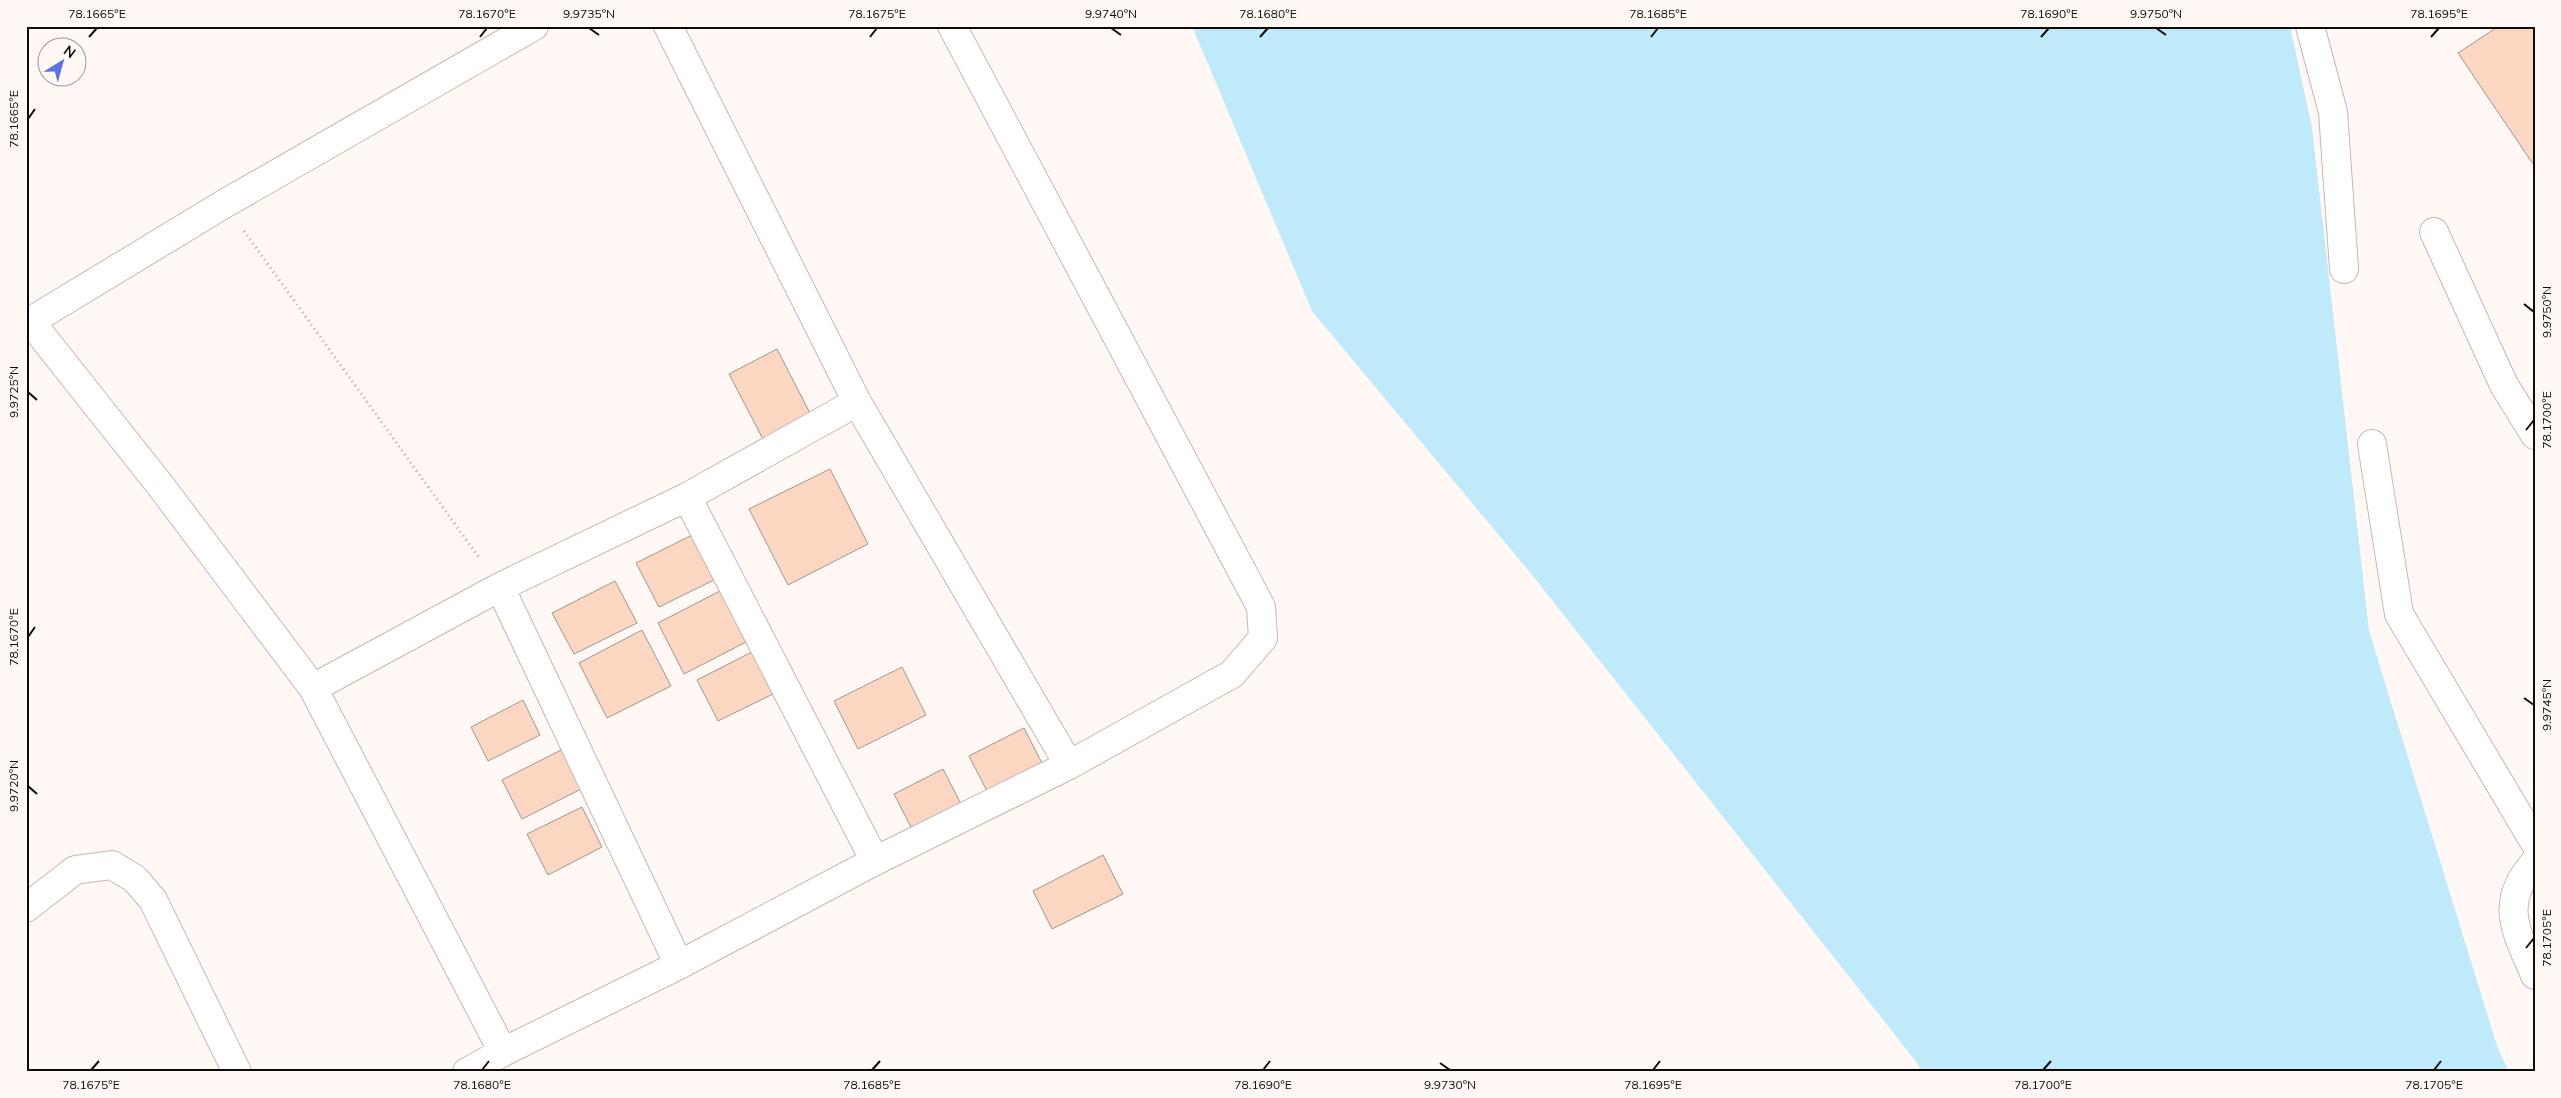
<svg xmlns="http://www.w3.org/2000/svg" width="2561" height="1098" font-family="Mulish,sans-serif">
  <rect width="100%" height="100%" fill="#fff8f4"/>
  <path fill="#beeaf9" d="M1192,26h1098l22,102 57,503 129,418 11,23h-588l-3,-8 -385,-488 -221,-265z"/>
  <path fill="#fbd7c1" stroke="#a0958f" d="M2499,26h36v141l-77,-114z
    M777,349l36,70 -48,24 -36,-69z
    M830,469l38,75 -80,41 -39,-76z
    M698,532l22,45 -61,30 -23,-44z
    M615,581l22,42 -63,31 -22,-41z
    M720,591l26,51 -62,32 -26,-51z
    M642,630l29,56 -64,32 -28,-55z
    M756,650l21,42 -59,29 -21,-41z
    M902,667l24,48 -68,34 -24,-48z
    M523,700l17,35 -52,26 -17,-34z
    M1024,728l19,37 -55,28 -19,-37z
    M563,749l20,39 -61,31 -20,-39z
    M943,769l18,35 -49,25 -18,-35z
    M582,807l20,40 -54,28 -21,-41z
    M1103,855l20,39 -71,35 -19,-38z"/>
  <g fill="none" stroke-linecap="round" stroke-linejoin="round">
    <g stroke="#c4b9b2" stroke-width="30">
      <path id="minor" d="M668,26l189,376 212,363
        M2310,26l23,86 11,157
        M2434,232l70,153 31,50
        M30,321l130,164 153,203
        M26,324l198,-120 310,-178
        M2372,444l27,170 136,229
        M687,497l188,364
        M500,587l179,378
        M2535,862c-37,41 -19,69 0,113
        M26,908l49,-38 37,-5 23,14 18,21 84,172
        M503,1052l-190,-364 187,-101 187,-90 170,-95
        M467,1072l36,-20 176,-87 196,-104 194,-96 163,-91 31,-36 -2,-31 -309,-581"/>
    </g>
    <path stroke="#aba5a1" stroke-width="3" stroke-dasharray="1 4" stroke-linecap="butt" d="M244,231l236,328"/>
    <use href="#minor" stroke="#fff" stroke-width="28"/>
  </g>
  <path fill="none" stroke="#0e0b08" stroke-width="2" d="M589,28l10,7M1111,28l10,7M2156,28l10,7M89,37l8,-9M480,37l7,-9M870,37l7,-9M1260,37l8,-9M1651,37l7,-9M2041,37l8,-9M2431,37l8,-9M28,119l7,-10M2524,304l10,8M28,392l9,8M2526,430l8,-10M28,637l7,-10M2524,698l10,7M28,786l9,8M2526,948l8,-10M1440,1063l10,7M91,1070l8,-9M482,1070l7,-9M872,1070l8,-9M1263,1070l7,-9M1653,1070l7,-9M2043,1070l8,-9M2434,1070l7,-9"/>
  <rect width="2561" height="1098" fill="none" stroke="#fff8f4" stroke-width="55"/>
  <g transform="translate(62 62) rotate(37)"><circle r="24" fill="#fff8f4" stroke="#9f9996"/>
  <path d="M0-4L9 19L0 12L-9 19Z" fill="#5f71e9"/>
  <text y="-8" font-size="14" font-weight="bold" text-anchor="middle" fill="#0e0b08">N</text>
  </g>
  <rect x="28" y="28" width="2506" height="1042" fill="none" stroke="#0e0b08" stroke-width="2"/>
  <g font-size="12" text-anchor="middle" fill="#0e0b08">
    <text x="97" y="18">78.1665°E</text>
    <text x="487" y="18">78.1670°E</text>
    <text x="589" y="18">9.9735°N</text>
    <text x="877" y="18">78.1675°E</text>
    <text x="1111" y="18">9.9740°N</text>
    <text x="1268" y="18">78.1680°E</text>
    <text x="1658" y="18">78.1685°E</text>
    <text x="2049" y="18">78.1690°E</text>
    <text x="2156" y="18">9.9750°N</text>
    <text x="2439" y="18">78.1695°E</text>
    <text transform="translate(14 119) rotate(-90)" y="4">78.1665°E</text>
    <text transform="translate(2547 312) rotate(-90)" y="4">9.9750°N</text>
    <text transform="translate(14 392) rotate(-90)" y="4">9.9725°N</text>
    <text transform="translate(2547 420) rotate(-90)" y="4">78.1700°E</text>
    <text transform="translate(14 637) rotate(-90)" y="4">78.1670°E</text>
    <text transform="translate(2547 705) rotate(-90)" y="4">9.9745°N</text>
    <text transform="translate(14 786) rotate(-90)" y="4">9.9720°N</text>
    <text transform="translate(2547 938) rotate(-90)" y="4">78.1705°E</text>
    <text x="91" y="1089">78.1675°E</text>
    <text x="482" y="1089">78.1680°E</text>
    <text x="872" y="1089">78.1685°E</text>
    <text x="1263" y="1089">78.1690°E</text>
    <text x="1450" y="1089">9.9730°N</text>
    <text x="1653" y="1089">78.1695°E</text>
    <text x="2043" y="1089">78.1700°E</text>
    <text x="2434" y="1089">78.1705°E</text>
  </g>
</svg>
